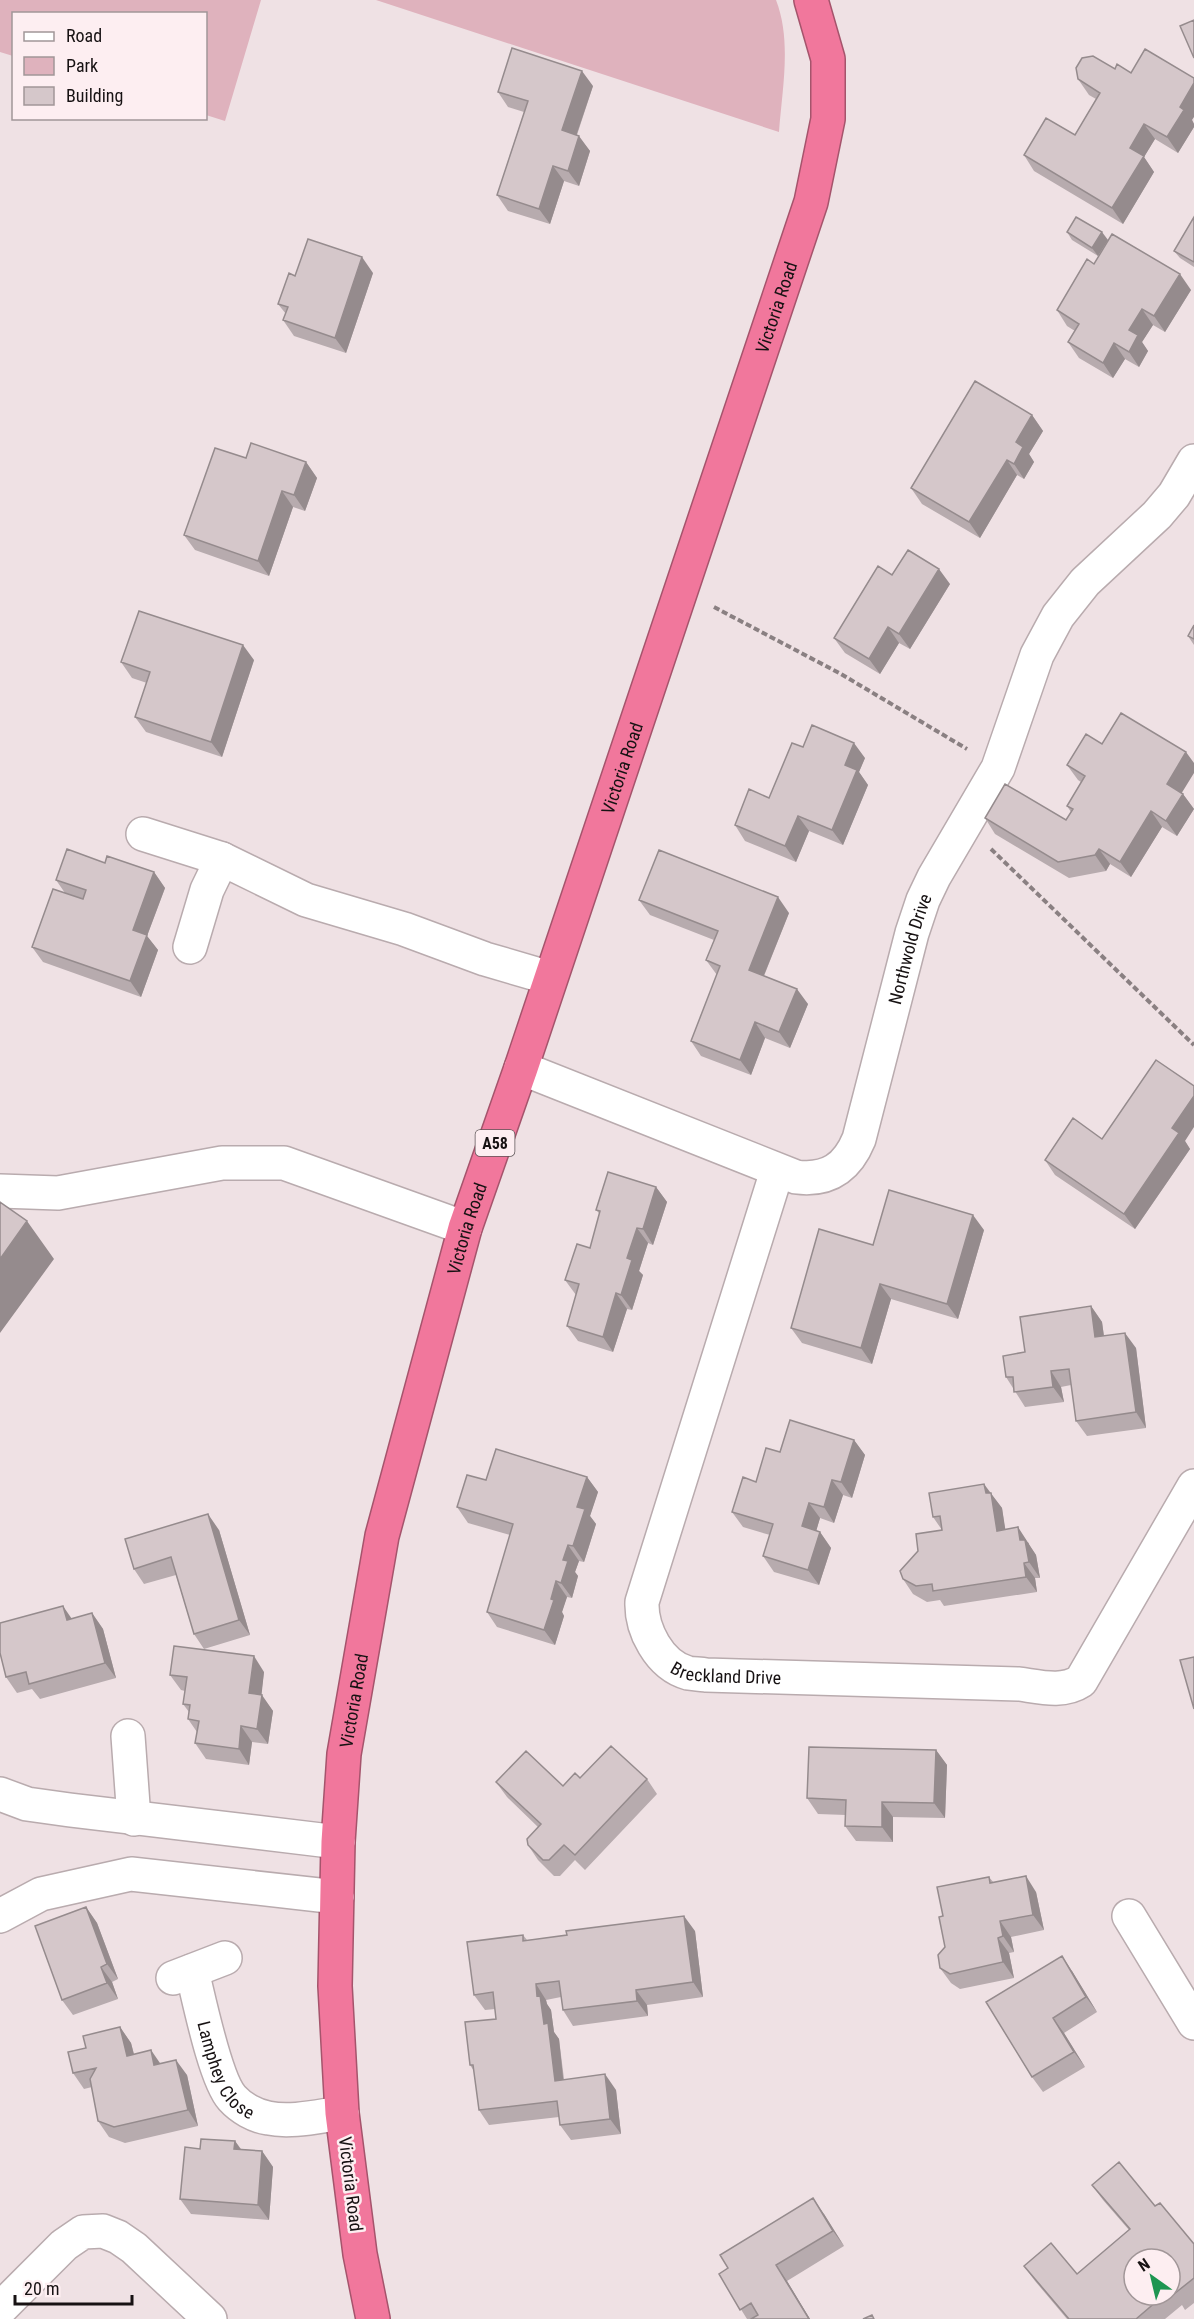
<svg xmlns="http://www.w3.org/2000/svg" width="1194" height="2319" font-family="'Roboto Condensed',sans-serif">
  <rect width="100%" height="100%" fill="#efe1e4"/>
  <path fill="#dfb2bd" d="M0,0h261l-36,121 -19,-6v-101h-192l-1,42 -13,-4z
    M376,0h400c16,41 6,90 3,132z"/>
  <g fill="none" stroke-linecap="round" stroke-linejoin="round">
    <g stroke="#b9abae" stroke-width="36">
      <g id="minor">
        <path d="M143,834l79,25"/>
        <path d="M190,947l17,-57 15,-31 84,41 98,29 81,30 65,19"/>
        <path id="s1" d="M521,1068l275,109c32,4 51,-9 63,-38l53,-206 11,-33 11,-23 64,-109 39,-113 21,-39 27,-34 72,-67 17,-20 20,-34"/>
        <path id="s2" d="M777,1171l-135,431c-1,27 17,63 46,71 6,1 12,1 18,2l313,9c22,3 44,9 62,-3l113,-195"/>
        <path d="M0,1191l58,2 164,-30h62l181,65"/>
        <path d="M128,1736l6,83"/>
        <path d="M0,1794l27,10 43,6 268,32"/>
        <path d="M0,1916l41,-22 90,-20 206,23"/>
        <path d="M1129,1916l65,107"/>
        <path id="s3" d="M192,1971c7,28 23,108 40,127 9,10 23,18 36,20 23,5 51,-2 74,-5"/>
        <path d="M173,1978l52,-20"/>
        <path d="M0,2309l64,-64 19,-13 20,-1 15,6 16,11 76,71"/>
      </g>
    </g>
    <g stroke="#a5546c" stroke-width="36">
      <g id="highway">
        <path id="s4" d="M373,2319l-13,-65 -18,-141 -7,-127 3,-144 6,-88 38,-218 83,-308 56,-160 290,-866 17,-83v-60l-17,-59"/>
      </g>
    </g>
    <path stroke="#8a8082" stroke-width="4" stroke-dasharray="6 3" stroke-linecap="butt" d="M714,607l127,67 126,75
      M991,849l203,196"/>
    <use href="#minor" stroke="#fff" stroke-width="33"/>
    <use href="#highway" stroke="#f1779c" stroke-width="33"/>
  </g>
  <path fill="#b7abae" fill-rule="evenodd" d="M1078,79l114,41 2,4v3l-16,26 -23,-14 -11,18 10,15 -31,52 -89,-53 -10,-16 51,-20 21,-36 -7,-4z
    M593,86l-16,49 13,16 -11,35 -15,-5 -14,43 -42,-13 -11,-16 27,-83 -16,-5 -10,-15z
    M1194,217v50l-14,-9 -6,-7z
    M1067,232l41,8 -10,16 -26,-16z
    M1094,264l97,26 -26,42 -12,-7 -11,17 6,9 -9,16 -14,-8 -12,19 -34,-20 -11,-16 7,-11 -8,-5 -10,-16z
    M373,273l-27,80 -52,-17 -11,-16 3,-6 -8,-10 17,-28z
    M1032,415l11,16 -14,23 5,8 -10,17 -7,-4 -37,63 -58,-34 -11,-16z
    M246,458l60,4 11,16 -12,33 -12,-4 -24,69 -74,-26 -11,-15z
    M892,575l58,9 -40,65 -11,-6 -19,31 -35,-21 -11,-15z
    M1194,625v20l-6,-9z
    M254,660l-32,97 -76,-25 -11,-15 12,-34 -15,-5 -11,-16z
    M803,747l62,11 -6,14 9,13 -25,60 -34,-14 -13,31 -51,-21 -10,-16 34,-27z
    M1067,765l115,28 12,16 -17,27 -15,-9 -31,50 -21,-13 -4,7 -37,7 -74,-44 -10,-16 81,2 5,-8 -4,-6 14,-24 -3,-2z
    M105,863l49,9 11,16 -18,48 11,14 -17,47 -98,-35 -11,-15 33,-54 -9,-13z
    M639,900l150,13 -25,63 44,28 -18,44 -25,-10 -14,37 -50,-19 -10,-15 26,-66 -11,-15 8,-20 -64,-25z
    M1102,1139l83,2 5,8 -55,80 -80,-54 -10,-15z
    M656,1187l11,15 -14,43 -5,-2 -9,28 4,4 -11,35 -5,-1 -14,43 -35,-11 -11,-15 9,-31 -11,-15 25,-32 10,-34 -4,-4z
    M984,1230l-26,89 -67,-20 -19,65 -70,-21 -11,-15 82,-83z
    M1091,1306l11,16 2,14 32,12 10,80 -59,8 -11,-15 -5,-36 -10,2 3,15 -39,5 -19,-30 19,-25z
    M854,1440l11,15 -13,43 -9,-3 -9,28 -14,-5 -4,13 4,1 11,16 -12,37 -45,-13 -11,-16 7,-21 -27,-8 -11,-15 48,-60z
    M587,1477l11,15 -8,24 6,8 -12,38 -5,-1 -4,11 3,4 -6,22 -5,-1 -5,15 2,4 -9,29 -58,-18 -10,-15 23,-77 -42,-12 -11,-16 29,-27z
    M990,1493l12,15 3,22 24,13v2l7,10 4,23h-5l2,14 -93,14 -4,-6 -13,2 -14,-8 -10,-15 39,-49 -9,-13z
    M219,1530l31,105 -46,14 -10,-15 -18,-59 -32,9 -10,-15z
    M92,1613l11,16 13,49 -76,21 -8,-10 -15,4 -11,-16 66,-58z
    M264,1672l-3,23 12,16 -5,33 -16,-2 -3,23 -43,-6 -11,-16 2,-11 -9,-13 1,-7 -6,-8 2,-13 -4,-1 -11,-15z
    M936,1750l11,15 -2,53 -52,-1v25l-37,-1 -11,-15 1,-11 -28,-1 -11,-16z
    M580,1778l67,1 10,15 -72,76 -10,-10 -15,16h-6l-16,-16 -10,-15 10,-18 -31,-30 -11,-15 67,4z
    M989,1877l5,6 42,9 8,38 -33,7 3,15 -5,1 5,25 -54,11 -9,-6 -11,-15 5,-21 -2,-31z
    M86,1907l11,16 21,56 -6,3 6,17 -45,16 -11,-15z
    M695,1931l8,66 -56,8 1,11 -75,10 -10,-16 -2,-13 -15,3 1,4 4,6 3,22 5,7 5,40 52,11 5,44 -50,6 -11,-15 -1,-8 -70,8 -10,-15 -5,-39 -4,-6 26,-46 -1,-10 -10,1 -11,-15 49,-60 4,5z
    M1072,1971l25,41 -33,21 21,34 -42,25 -11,-15 -46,-75z
    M120,2027l11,16 3,11 26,9 27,12 11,51 -73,17 -16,-6 -11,-16 -6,-34 -8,2 -11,-16 13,-25z
    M235,2141l6,8 21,2 11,16 -4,53 -78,-6 -11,-15 20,-50z
    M1092,2185l63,21 39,38v59l-9,7 -3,-5 -17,14h-98l-32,-38 -11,-15 53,8 52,-44 -26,-30zM1170,2259v36h-36z
    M824,2214l20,32 -57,35 23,38h-63l-28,-45z"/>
  <path fill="#958b8d" d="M582,71l11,15 -20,59 -11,-15z
    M1194,83v34l-2,3 2,4v3l-16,26 -11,-16 13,-30z
    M1144,124l11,15 -11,18 10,15 -31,52 -11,-16 18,-60z
    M579,136l11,15 -11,35 -11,-15z
    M553,166l11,15 -14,43 -11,-15z
    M1102,232l6,8 -10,16 -6,-8z
    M362,257l11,16 -27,80 -11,-15z
    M1180,274l11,16 -26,42 -11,-16z
    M1142,309l11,16 -11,17 6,9 -9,16 -10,-15v-22z
    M1114,343l11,16 -12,19 -10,-15z
    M1032,415l11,16 -14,23 5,8 -10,17 -10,-15 2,-22z
    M1007,460l10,15 -37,63 -11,-16z
    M306,462l11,16 -12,33 -11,-16z
    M282,491l11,16 -24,69 -11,-15z
    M939,569l11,15 -40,65 -11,-15z
    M888,627l11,16 -19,31 -11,-15z
    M243,645l11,15 -32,97 -11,-15z
    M854,743l11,15 -6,14 9,13 -25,60 -11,-15 13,-65z
    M1186,752l8,11v10l-16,26 -11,-15z
    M1183,794l11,15 -17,27 -11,-15z
    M1151,811l11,16 -31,50 -11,-15z
    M798,816l11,15 -13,31 -11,-16z
    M1099,849l11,15 -4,7 -11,-16z
    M154,872l11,16 -18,48 11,14 -17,47 -11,-16 3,-51z
    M778,897l11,16 -29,72 -11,-15z
    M797,989l11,15 -18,44 -11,-16z
    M755,1022l10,16 -14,37 -11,-15z
    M1194,1096v31l-9,14 5,8 -55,80 -11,-15 48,-86z
    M656,1187l11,15 -14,43 -10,-16z
    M973,1215l11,15 -26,89 -11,-15z
    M27,1221l27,38 -54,74v-74z
    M637,1228l11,15 -9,28 4,4 -11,35 -11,-15 6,-37z
    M880,1284l11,15 -19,65 -11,-16z
    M616,1293l11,16 -14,43 -10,-15z
    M1091,1306l11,16 4,30 -11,-15z
    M1125,1333l11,15 10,80 -10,-16z
    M1051,1371l10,16 3,15 -11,-15z
    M854,1440l11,15 -13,43 -11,-16z
    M587,1477l11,15 -8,24 6,8 -12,38 -11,-16 4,-39z
    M832,1480l11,15 -9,28 -10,-16z
    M984,1484l18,24 6,38 -11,-15 -11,-38z
    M809,1503l11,15 -7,24 -11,-16z
    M208,1514l11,16 31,105 -11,-15z
    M1018,1527l18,28 4,23 -11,-16 -9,-22z
    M820,1532l11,16 -12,37 -11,-15z
    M568,1545l11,16 -4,11 3,4 -6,22 -11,-15 2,-23z
    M1024,1563l11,15 2,14 -11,-15z
    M556,1581l11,16 -5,15 2,4 -9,29 -11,-15 7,-31z
    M63,1606l11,16 -7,-2z
    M92,1613l11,16 13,49 -11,-15z
    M254,1656l10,16 -4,37 -11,-16z
    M262,1695l11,16 -5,33 -11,-15z
    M241,1726l11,16 -3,23 -10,-16z
    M936,1750l11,15 -2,53 -11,-15z
    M882,1802l11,15v25l-11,-15z
    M1026,1876l10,16 8,38 -11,-15z
    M86,1907l11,16 21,56 -11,-15z
    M684,1916l11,15 8,66 -10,-15z
    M1000,1921l11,16 3,15 -11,-16z
    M998,1938l11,15 5,25 -11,-16z
    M1062,1956l10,15 25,41 -11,-15z
    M101,1967l11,15 6,17 -11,-16z
    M536,1984l10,16 1,4 4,6 3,22 5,7 6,57 -10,-15 -11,-57 -7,-28z
    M636,1990l11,15 1,11 -11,-15z
    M1053,2018l11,15 21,34 -11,-15z
    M120,2027l11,16 7,28 -11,-15z
    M151,2050l11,16 -8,-1z
    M176,2060l11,15 11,51 -10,-16z
    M605,2074l11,16 5,44 -11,-15z
    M235,2141l11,16 -12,-8z
    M262,2151l11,16 -4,53 -11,-15z
    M813,2198l11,16 20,32 -11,-15z
    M776,2265l11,16 23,38h-1z"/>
  <path fill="#d5c7ca" stroke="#958b8d" stroke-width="1.5" d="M1194,20v38l-14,-32z
    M512,48l70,23 -20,59 17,6 -11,35 -15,-5 -14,43 -42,-14 31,-94 -30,-9z
    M1145,49l49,29v5l-14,24 4,3 -17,27 -23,-13 -14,24 14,8 -32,52 -88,-53 22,-37 29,17 25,-42 -22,-14 -2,-11 6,-10 11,-2 22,13 2,-5 14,9z
    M1076,217l26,15 -10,16 -25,-16z
    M1194,217v45l-20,-11z
    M1112,234l68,40 -26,42 -12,-7 -13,21 9,5 -9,17 -15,-9 -11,20 -35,-21 11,-18 -22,-14 30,-51 7,5z
    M308,239l54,18 -27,81 -52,-18 5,-13 -10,-3 11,-31 6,3z
    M975,381l57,34 -16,27 7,5 -9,17 -7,-4 -38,62 -58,-34z
    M251,443l55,19 -12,33 -12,-4 -24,70 -74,-26 31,-87 31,10z
    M908,550l31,19 -40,65 -11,-7 -19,32 -35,-21 44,-72 14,9z
    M139,611l104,34 -32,97 -76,-25 15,-45 -29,-10z
    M1194,625v14l-6,-3z
    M1121,713l65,39 -19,32 16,10 -17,27 -15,-10 -31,51 -21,-13 -4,6 -37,7 -73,-44 20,-34 61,36 7,-11 -6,-3 18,-30 -18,-11 19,-31 16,10z
    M812,725l42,18 -9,22 12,5 -25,60 -34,-14 -13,30 -50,-21 14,-36 20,9 23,-55 11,4z
    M67,849l38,14 2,-7 47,16 -21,58 14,5 -17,46 -98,-34 21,-58 30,10 3,-9 -30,-10z
    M659,850l119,47 -29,73 48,19 -18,43 -24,-10 -15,38 -49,-19 29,-75 -14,-6 12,-29 -79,-31z
    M1156,1060l38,26v10l-22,32 7,5 -55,81 -79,-54 28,-42 29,21z
    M608,1172l48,15 -13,42 -6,-1 -10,30 5,2 -11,35 -5,-2 -13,44 -36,-11 12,-42 -14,-4 12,-36 13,4 10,-37 -4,-1z
    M889,1190l84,25 -26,89 -67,-20 -19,64 -70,-20 28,-99 54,16z
    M0,1202l27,19 -27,38z
    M1091,1306l4,31 30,-4 11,79 -60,9 -7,-52 -18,2 2,16 -39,5 -1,-15h-7l-3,-21 22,-4 -5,-35z
    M790,1420l64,20 -13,42 -9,-2 -8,27 -15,-4 -7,23 18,6 -12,38 -45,-14 10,-32 -41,-12 11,-35 13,5 10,-34 14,4z
    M496,1449l91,28 -10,30 8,2 -12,37 -5,-1 -5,15 5,1 -7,22 -5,-2 -5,18 3,1 -10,30 -57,-18 26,-88 -56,-17 10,-32 19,5z
    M984,1484l2,9h5l6,38 21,-4 2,13h5l4,22 -5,1 2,14 -93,14 -1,-7 -16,2 -13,-7 -3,-8 18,-20 -2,-17 26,-4 -2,-14 -7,1 -4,-24z
    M208,1514l31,106 -45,14 -23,-77 -37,12 -9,-30z
    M63,1606l4,14 25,-7 13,50 -76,21 -3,-12 -20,5 -6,-24v-30z
    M174,1646l80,10 -5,37 13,2 -5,34 -16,-3 -2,23 -44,-6 4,-22 -11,-2 2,-14 -7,-1 4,-27 -17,-2z
    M1194,1657v52l-14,-49z
    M611,1746l36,33 -72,76 -11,-10 -15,15h-6l-15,-15 -1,-6 14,-15 -45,-42 30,-31 37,35 12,-13 5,5z
    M809,1747l127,3 -2,53 -52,-1v25l-37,-1 1,-26 -39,-2z
    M1026,1876l7,39 -33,6 3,15 -5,2 5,24 -53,12 -10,-6 -2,-13 7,-8 -6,-30 4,-1 -6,-29 52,-10 1,6z
    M86,1907l21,57 -6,3 6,16 -45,17 -27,-74z
    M684,1916l9,66 -57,8 1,11 -74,9 -4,-29 -23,3 1,12 3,-1 4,29 4,-1 7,58 50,-7 5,45 -50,6 -3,-24 -78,9 -6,-45h-3l-5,-43 31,-3 -3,-27 -19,3 -7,-53 56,-7v6l44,-6 -1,-4z
    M1062,1956l24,41 -33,21 21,34 -42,25 -46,-75z
    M120,2027l7,29 24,-6 3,15 22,-5 12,50 -74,17 -16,-6 -8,-42 6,-11 -23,5 -5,-21 18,-4 -3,-12z
    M201,2139l34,2 -1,8 28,2 -4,54 -78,-6 5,-52 15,2z
    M1119,2162l36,44 5,-3 34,41v34l-20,16 -3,-4h-1v-31h-36v36h30l-28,24h-67l-45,-53 27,-23 26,31 53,-45 -38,-44z
    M813,2198l20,33 -57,34 33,54h-58l7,-4 -7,-12 -11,7 -21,-36 9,-6 -8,-13z
    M872,2315l2,4h-11z"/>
  <g text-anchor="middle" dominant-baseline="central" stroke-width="5" stroke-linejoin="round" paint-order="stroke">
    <rect fill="#fdeef1" stroke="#5c5456" stroke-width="1.5" x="475.5" y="1130" width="39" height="26" rx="4.5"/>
    <g font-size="16" font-weight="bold" fill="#171213">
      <text x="495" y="1143">A58</text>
    </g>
    <g font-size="18" fill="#171213" stroke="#fdeef1">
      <text stroke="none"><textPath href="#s4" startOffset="2080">Victoria Road</textPath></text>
      <text stroke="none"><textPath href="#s4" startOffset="1594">Victoria Road</textPath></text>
      <text stroke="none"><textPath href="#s1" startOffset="573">Northwold Drive</textPath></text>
      <text stroke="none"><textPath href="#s4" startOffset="1108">Victoria Road</textPath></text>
      <text stroke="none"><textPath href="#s2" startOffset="580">Breckland Drive</textPath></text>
      <text stroke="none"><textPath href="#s4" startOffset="622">Victoria Road</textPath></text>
      <text stroke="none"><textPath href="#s3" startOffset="106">Lamphey Close</textPath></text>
      <text transform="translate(351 2184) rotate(83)">Victoria Road</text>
    </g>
  </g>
  <rect x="12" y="12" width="195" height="108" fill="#fdeef1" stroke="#a19698" stroke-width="1.5"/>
  <rect x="24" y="32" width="30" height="9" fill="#ffffff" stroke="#a19698" stroke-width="1.5"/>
  <text x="66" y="42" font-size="18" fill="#171213">Road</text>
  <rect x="24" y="57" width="30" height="18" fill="#dfb2bd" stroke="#a19698" stroke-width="1.5"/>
  <text x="66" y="72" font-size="18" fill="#171213">Park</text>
  <rect x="24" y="87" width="30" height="18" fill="#d5c7ca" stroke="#a19698" stroke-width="1.5"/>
  <text x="66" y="102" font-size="18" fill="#171213">Building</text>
  <g transform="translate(1152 2277) rotate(326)"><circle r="28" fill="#fdeef1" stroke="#a19698" stroke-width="1.5"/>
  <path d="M0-4.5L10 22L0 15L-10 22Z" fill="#1d9551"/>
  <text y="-9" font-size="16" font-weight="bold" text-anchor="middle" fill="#171213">N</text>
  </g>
  <path d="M15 2295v9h117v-9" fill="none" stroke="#171213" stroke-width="3"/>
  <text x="24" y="2295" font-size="18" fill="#171213" stroke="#fdeef1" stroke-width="4.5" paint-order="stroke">20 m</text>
</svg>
